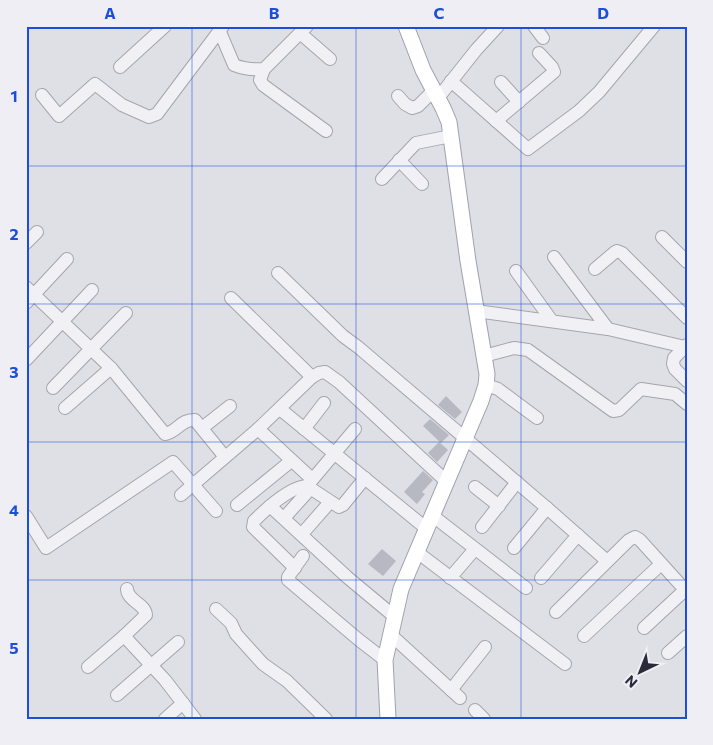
<svg xmlns="http://www.w3.org/2000/svg" width="713" height="745" font-family="Commissioner,sans-serif">
	<rect width="100%" height="100%" fill="#dfdfe6"/>
	<g fill="#b6b8c2">
		<path d="M446,396L462,412L455,419L438,405Z"/>
		<path d="M430,419L449,435L441,443L423,426Z"/>
		<path d="M439,442L448,450L437,462L428,453Z"/>
		<path d="M423,471L433,480L422,492L425,494L417,504L404,492Z"/>
		<path d="M382,549L396,561L383,576L368,564Z"/>
	</g>
	<g fill="none" stroke-linecap="round" stroke-linejoin="round">
		<g stroke="#a5a5af" stroke-width="14">
			<g id="minor">
				<path d="M534,26L543,38"/>
				<path d="M220,32L234,65C244,69 254,70 264,69L307,26"/>
				<path d="M300,33L330,59"/>
				<path d="M120,67L165,26"/>
				<path d="M264,69L260,80L263,85L326,131"/>
				<path d="M451,81L528,149L579,111L599,92L654,26"/>
				<path d="M501,82L519,102"/>
				<path d="M42,95L59,116L95,84L122,105L149,117L157,114L223,26"/>
				<path d="M398,96L405,104L412,108L418,106L434,90"/>
				<path d="M438,98L476,50L498,26"/>
				<path d="M496,121L554,72L552,67L539,53"/>
				<path d="M399,160L422,184"/>
				<path d="M382,179L416,143L451,136"/>
				<path d="M662,237L687,262"/>
				<path d="M26,243L37,232"/>
				<path d="M554,257L608,329"/>
				<path d="M595,269L615,252L617,251L622,253L687,318"/>
				<path d="M516,271L552,321"/>
				<path d="M278,273L343,336L358,347L547,508L607,561"/>
				<path d="M26,287L111,368L165,434C177,432 181,419 195,420L225,457"/>
				<path d="M231,298L312,377"/>
				<path d="M26,303L67,259"/>
				<path d="M476,311L608,329L685,347"/>
				<path d="M687,345L674,358L673,364L675,369L687,381"/>
				<path d="M484,356L514,348L528,350L613,411L619,410L641,389L675,394L687,404"/>
				<path d="M26,360L92,290"/>
				<path d="M486,385L498,389L537,418"/>
				<path d="M53,388L126,313"/>
				<path d="M65,408L111,368"/>
				<path d="M280,409L427,529"/>
				<path d="M202,428L230,406"/>
				<path d="M258,429L312,377L319,373L325,372L339,382L447,482"/>
				<path d="M304,429L324,403"/>
				<path d="M307,486L355,429"/>
				<path d="M475,487L499,506"/>
				<path d="M181,495L258,429L312,479"/>
				<path d="M237,505L291,461"/>
				<path d="M270,506L347,577L395,617"/>
				<path d="M26,516L46,548L173,462L216,511"/>
				<path d="M433,516L526,588"/>
				<path d="M284,518L311,488"/>
				<path d="M482,527L517,482"/>
				<path d="M302,534L330,502"/>
				<path d="M514,548L547,508"/>
				<path d="M417,552L565,664"/>
				<path d="M303,556L288,577V580L359,640L385,660"/>
				<path d="M295,568L253,527L254,521C266,509 289,487 307,486L339,507L343,505L365,478"/>
				<path d="M450,578L475,549"/>
				<path d="M541,578L578,535"/>
				<path d="M127,589C128,602 145,603 146,615L124,636L165,680L195,719"/>
				<path d="M216,609L231,623L236,634L263,664L287,681L326,719"/>
				<path d="M556,612L629,540L635,537L640,540L687,592"/>
				<path d="M644,628L685,590"/>
				<path d="M391,635L460,698"/>
				<path d="M584,636L661,564"/>
				<path d="M668,653L687,636"/>
				<path d="M88,667L124,636"/>
				<path d="M451,690L485,647"/>
				<path d="M117,695L178,642"/>
				<path d="M475,710L484,719"/>
				<path d="M165,719L183,703"/>
			</g>
		</g>
		<g stroke="#9fa1b0" stroke-width="17">
			<path id="major" d="M388,719L385,660L401,589L481,401L486,385L487,374L468,261L449,122L443,108L423,70L406,26"/>
		</g>
		<use href="#minor" stroke="#f1f1f5" stroke-width="12"/>
		<use href="#major" stroke="#fff" stroke-width="15"/>
	</g>
	<path fill="none" stroke="#1d4ed8" stroke-width="1" stroke-opacity="0.55" d="M192,26V719M356,26V719M521,26V719M26,166H687M26,304H687M26,442H687M26,580H687"/>
	<rect width="713" height="745" fill="none" stroke="#eeeef4" stroke-width="55"/>
	<g transform="translate(640 672) rotate(223)" stroke="#eeeef4" stroke-width="4" paint-order="stroke">
	<path d="M0-4L9 19L0 12L-9 19Z" fill="#292b3b"/>
	<text y="-8" font-size="14" font-weight="bold" text-anchor="middle" fill="#292b3b">N</text>
	</g>
	<rect x="28" y="28" width="658" height="690" fill="none" stroke="#1d4ed8" stroke-width="2"/>
	<g font-size="16" text-anchor="middle" font-weight="bold" fill="#1d4ed8">
		<text x="110" y="19">A</text>
		<text x="274" y="19">B</text>
		<text x="439" y="19">C</text>
		<text x="603" y="19">D</text>
		<text x="14" y="102">1</text>
		<text x="14" y="240">2</text>
		<text x="14" y="378">3</text>
		<text x="14" y="516">4</text>
		<text x="14" y="654">5</text>
	</g>
</svg>
